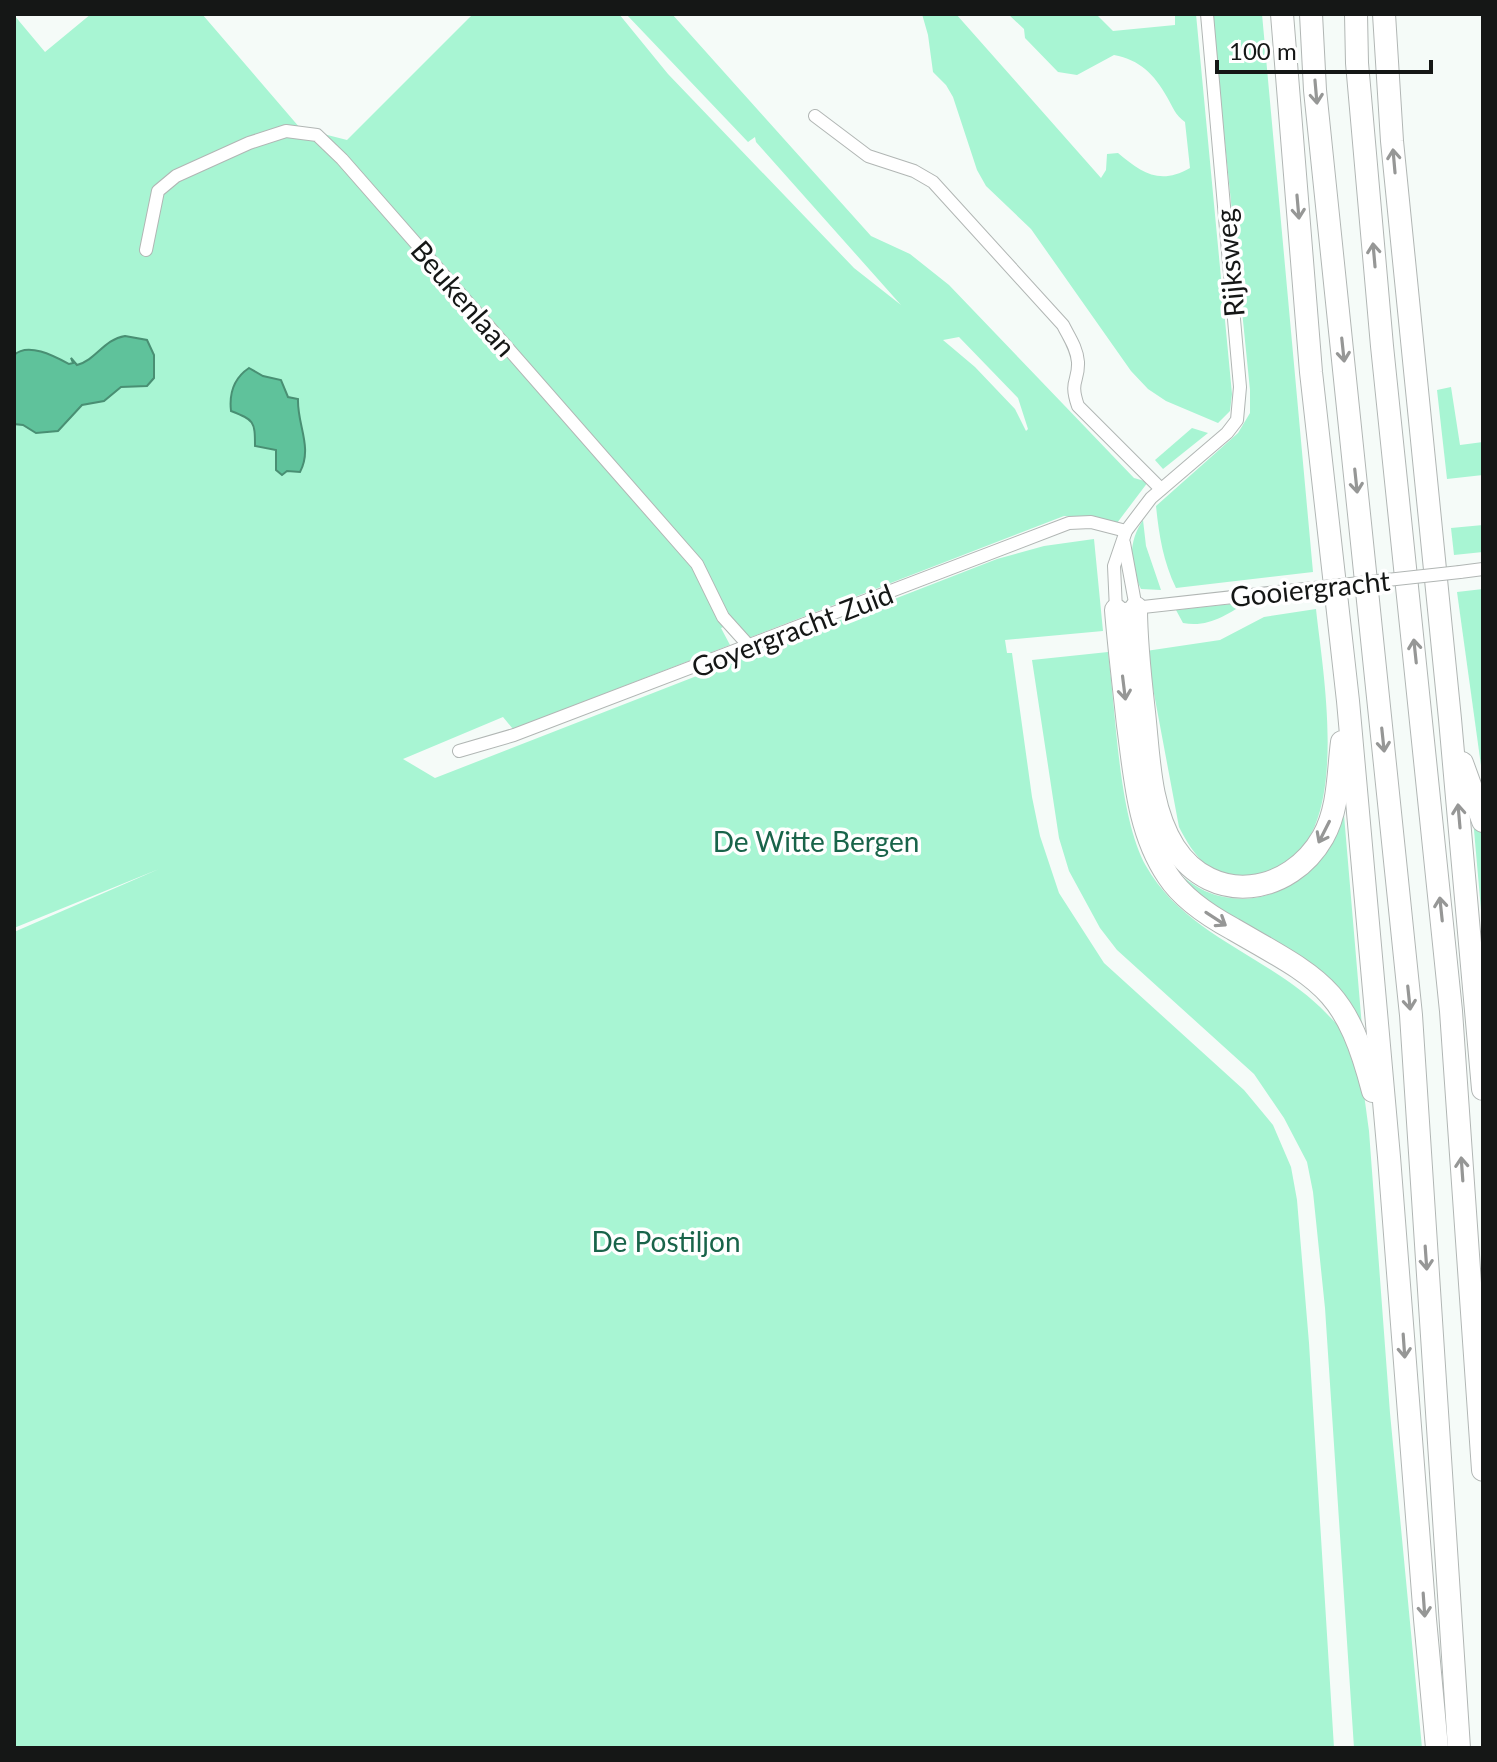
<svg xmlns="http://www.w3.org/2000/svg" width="1497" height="1762" font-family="Lato,sans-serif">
	<rect width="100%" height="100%" fill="#f5fbf8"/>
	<g fill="#a8f5d3" fill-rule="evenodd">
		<path d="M91,14H202L300,128L347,140L473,14H619L668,74L854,268L901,305L756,142L755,137L748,142L626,14H672L871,236L910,254L949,285L1134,478L1148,482L1117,523L1094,518L1064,516L746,639L735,622L721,628L730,645L513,729L503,717L403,759L435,778L997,559L1044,546L1094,539L1103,631L1005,640L1007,653H1012L1032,797L1040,836L1059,893L1104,963L1244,1090L1273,1125L1291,1167L1297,1200L1309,1343L1334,1748H14V932L159,869L14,928V15L45,52ZM959,337L1018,398L1028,429L1026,431L1015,409L975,367L943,340Z"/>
		<path d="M922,14H956L1101,178L1106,170L1107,154L1118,153C1141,172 1159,186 1190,168L1185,122C1175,115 1173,107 1167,97C1154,74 1140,60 1114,55L1077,75L1058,72L1025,38L1024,29L1008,14H1096L1113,31L1175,25V14H1196L1232,394L1230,411L1218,423L1166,401L1148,389L1131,371L1031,229L986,186L977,170L953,97L946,85L933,72L928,35Z"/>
		<path d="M1212,14H1262L1313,572L1176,588C1163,561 1159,535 1156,506L1238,433L1250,413V390Z"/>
		<path d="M1451,387L1460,445L1483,442V475L1447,479L1437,390Z"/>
		<path d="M1192,428L1208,433L1163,469L1155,460Z"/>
		<path d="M1143,520L1146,546L1161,590L1141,589C1129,565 1128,542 1143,520Z"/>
		<path d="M1483,525V552L1454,555L1451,528Z"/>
		<path d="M1483,589V780L1457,592Z"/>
		<path d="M1248,602C1227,614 1209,628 1183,623L1176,610Z"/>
		<path d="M1316,609C1323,675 1352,830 1280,867C1268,873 1260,878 1247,878C1210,877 1195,858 1179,827L1146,651L1220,640L1264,617Z"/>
		<path d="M1108,652C1116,711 1118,816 1146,866C1186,937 1273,957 1327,1014C1335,1022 1345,1032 1350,1042C1362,1069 1365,1102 1369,1131L1390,1413L1422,1748H1354L1325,1308L1313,1192L1307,1162L1284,1118L1254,1074L1117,950L1100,928L1069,871L1059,838L1032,660Z"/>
		<path d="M1472,807L1483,829V933Z"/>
		<path d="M1344,815L1362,1027L1201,900L1170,866C1181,875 1192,885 1205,891C1251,911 1302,890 1327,848C1334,838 1338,826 1344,815Z"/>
	</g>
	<g fill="#5fc29b" stroke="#498f73" stroke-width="2">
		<path d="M125,336L147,340L154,355V378L147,386L121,387L104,401L82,405L58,431L36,433L23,425L14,424V355C28,342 54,356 69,364L73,363L71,358L77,365C96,360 104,339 125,336Z"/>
		<path d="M249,368L263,376L281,380L288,397L298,399C297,425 313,447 300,472L287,471L282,475L276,470V450L255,446C255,421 254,420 231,411C229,393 234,378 249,368Z"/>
	</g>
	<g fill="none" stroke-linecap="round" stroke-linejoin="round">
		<g stroke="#b1b6b4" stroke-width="14">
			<g id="minor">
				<path d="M1207,14L1240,387L1237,420L1227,433L1151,498L1126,531L1114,566L1116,610L1305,589"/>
				<path d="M815,116L868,156L914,171L933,182L1063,325C1069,337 1077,348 1078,362C1079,382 1069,380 1078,406L1161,489"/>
				<path d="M146,250L158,191L176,176L249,143L286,131L317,135L342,159L697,564L723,617L750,647"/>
				<path d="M1124,543L1136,608"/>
				<path d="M1460,572L1483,569"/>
				<path d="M459,751L514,735L1069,523L1091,522L1126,531"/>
			</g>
		</g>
		<g stroke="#b1b6b4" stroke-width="24">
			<g id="motorway">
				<path d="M1282,14L1311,372L1348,701L1389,1157L1425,1619L1437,1748"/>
				<path d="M1311,14L1315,90L1411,1015L1459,1748"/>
				<path d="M1356,14L1357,63L1382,346L1451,1011L1483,1470"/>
				<path d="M1384,14L1392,141L1450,719L1483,1089"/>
				<path d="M1136,608C1136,643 1140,677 1144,712C1149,757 1149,807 1174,847C1213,907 1290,895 1323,837C1339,809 1338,773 1342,742"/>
				<path d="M1116,610C1119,648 1124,687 1128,725C1135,776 1138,832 1168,876C1183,899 1209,916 1233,929C1321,980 1346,987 1373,1091"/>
				<path d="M1462,763L1483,821"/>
			</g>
		</g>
		<use href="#minor" stroke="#fff" stroke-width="12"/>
		<use href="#motorway" stroke="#fff" stroke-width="22"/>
		<g stroke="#b1b6b4" stroke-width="14" stroke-linecap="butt">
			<path id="minor-bridge" d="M1305,589L1460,572"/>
		</g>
		<use href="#minor-bridge" stroke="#fff" stroke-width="12"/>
	</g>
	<defs><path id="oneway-shaft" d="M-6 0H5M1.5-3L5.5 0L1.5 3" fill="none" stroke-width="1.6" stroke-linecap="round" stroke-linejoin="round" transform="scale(2)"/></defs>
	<g stroke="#969796">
		<use href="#oneway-shaft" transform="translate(1316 92) rotate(85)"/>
		<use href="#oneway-shaft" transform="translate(1394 161) rotate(-95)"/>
		<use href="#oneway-shaft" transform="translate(1298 207) rotate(85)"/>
		<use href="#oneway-shaft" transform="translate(1374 255) rotate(-95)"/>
		<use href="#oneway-shaft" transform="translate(1343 350) rotate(84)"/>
		<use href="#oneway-shaft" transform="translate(1356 481) rotate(84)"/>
		<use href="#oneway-shaft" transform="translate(1415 651) rotate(-96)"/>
		<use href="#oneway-shaft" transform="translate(1124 688) rotate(83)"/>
		<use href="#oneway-shaft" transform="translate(1383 740) rotate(84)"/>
		<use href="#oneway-shaft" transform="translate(1459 816) rotate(-95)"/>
		<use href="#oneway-shaft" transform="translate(1324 832) rotate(117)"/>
		<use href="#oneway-shaft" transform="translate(1441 909) rotate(-96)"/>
		<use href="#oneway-shaft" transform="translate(1216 919) rotate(33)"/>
		<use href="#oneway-shaft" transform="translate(1409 998) rotate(84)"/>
		<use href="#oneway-shaft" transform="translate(1462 1169) rotate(-94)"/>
		<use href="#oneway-shaft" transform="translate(1426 1258) rotate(86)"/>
		<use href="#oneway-shaft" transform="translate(1404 1346) rotate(86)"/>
		<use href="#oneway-shaft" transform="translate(1424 1605) rotate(86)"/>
	</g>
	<g text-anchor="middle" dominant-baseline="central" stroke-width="7" stroke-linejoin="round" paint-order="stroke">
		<g font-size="28" fill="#151716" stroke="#fff">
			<text transform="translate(1229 263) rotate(-95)">Rijksweg</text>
			<text transform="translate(464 298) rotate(49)">Beukenlaan</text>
			<text transform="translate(1310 588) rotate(-6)">Gooiergracht</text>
			<text transform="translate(792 630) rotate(-21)">Goyergracht Zuid</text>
		</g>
		<g font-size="28" fill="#19644a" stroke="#fff">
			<text x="816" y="841">De Witte Bergen</text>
			<text x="666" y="1241">De Postiljon</text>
		</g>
	</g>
	<rect width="1497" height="1762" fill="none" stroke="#151716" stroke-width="32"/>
	<path d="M1217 60v12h214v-12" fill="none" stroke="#151716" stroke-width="4"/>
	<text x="1229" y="60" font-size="24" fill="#151716" stroke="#ffffff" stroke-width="6" paint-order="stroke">100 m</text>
</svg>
